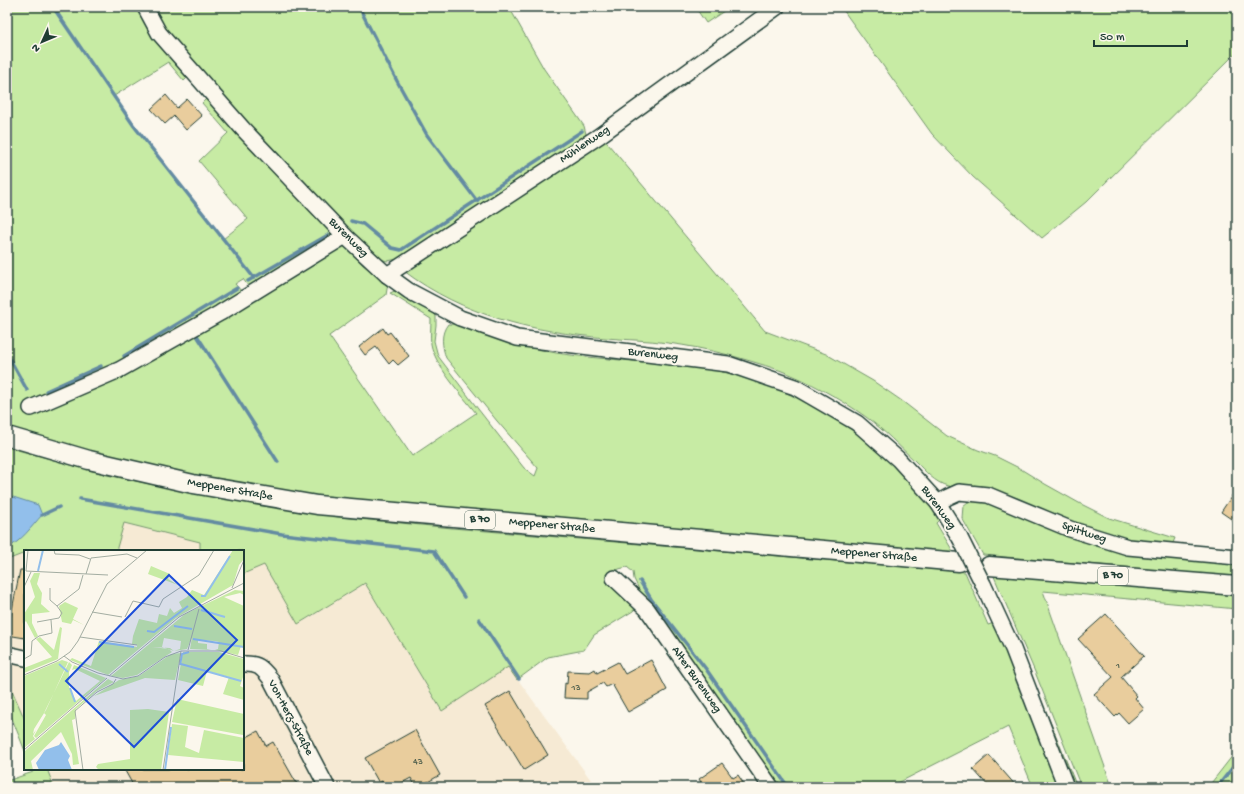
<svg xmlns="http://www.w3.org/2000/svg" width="1244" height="794" font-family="'Gochi Hand',sans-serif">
	<rect width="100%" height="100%" fill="#fbf7ec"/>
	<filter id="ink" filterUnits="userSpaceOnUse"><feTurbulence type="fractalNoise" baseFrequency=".025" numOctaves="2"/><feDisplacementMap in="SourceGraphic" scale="8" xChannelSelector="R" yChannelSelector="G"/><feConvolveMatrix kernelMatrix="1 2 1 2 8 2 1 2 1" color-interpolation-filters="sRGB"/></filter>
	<g filter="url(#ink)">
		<g fill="#f6ead4">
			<path d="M123,523L200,542V551H116Z"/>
			<path d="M25,553V720L7,679V560Z"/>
			<path d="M264,565L299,624L365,583L442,711L508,666L596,787H54L47,769H243V574Z"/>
		</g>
		<g fill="#c7eba4" stroke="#73946c">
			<path d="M7,7H137L154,35L188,77L184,81L168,62L114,96L134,126L223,239L248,219L199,161L228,133L202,103L207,98L330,231L332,237L254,287L248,286L243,279L235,284L243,293L211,313L28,411L339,245L346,247L363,265L388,283L386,295L329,336L412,456L476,413C462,395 435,366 431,344C430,336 431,327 431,319L390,293L397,290L431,311L436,316V325L434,341L438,356L478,409L524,468L535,476L538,468L497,421L446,358C442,346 440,334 448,324C463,324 478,331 492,336C513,343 534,349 556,353C608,361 661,361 713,370C779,382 845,418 893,464C911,481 926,500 940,519L936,523L954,553L308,496L195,477L81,450L7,427Z"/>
			<path d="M151,7H509L544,69L584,126L586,134L581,139L398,259L387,261L377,258L336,221L170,38Z"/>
			<path d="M695,7H730L706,23Z"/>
			<path d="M841,7H1237V52L1086,202L1042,238L973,177L932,134Z"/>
			<path d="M603,138L765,331L826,354L873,381L902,401L947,436L978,450L995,456L1019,468L1045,484L1079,503L1109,518L1175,538L1173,543L1165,544L1129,541L963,487C958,487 952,488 948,486C935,483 925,471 916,462C900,447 884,430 866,417C841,399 807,380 779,370C743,358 706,348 668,343C648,340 627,340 606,338C534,332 463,316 404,271Z"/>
			<path d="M7,447L107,475L218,498L338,517L452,528L965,572L988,625L994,623L1060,787H1033L1008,727L890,787H780L689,655L656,616L645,602L634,579L633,572L627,567L619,569L606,577L605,582L637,606L633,611L594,635L584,650L548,657L517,680L508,667L442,711L365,583L298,624L264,565L243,574V551H200V542L124,523L116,551H25V553L7,560Z"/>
			<path d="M980,501L999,506L1041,523L1237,562V577L983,555L962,518L963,506L968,502Z"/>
			<path d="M993,574L1237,596V609L1043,591L1112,787H1081L1035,672Z"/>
			<path d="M1013,631L1077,787H1073L1011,632Z"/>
			<path d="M7,679L25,720V751L7,706Z"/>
			<path d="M1237,750V787H1208Z"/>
			<path d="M32,769H47L54,787H7V781L33,772Z"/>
		</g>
		<path fill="#92bfeb" stroke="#648ba2" d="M7,495L38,505L42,515C32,526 21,542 7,548Z"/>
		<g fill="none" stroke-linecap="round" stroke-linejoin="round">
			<g stroke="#648ba2" stroke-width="3.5">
				<path d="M53,7L134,126L254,278"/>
				<path d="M359,7L397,81L427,135L477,201"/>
				<path d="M351,221L363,224L392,248L401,250L582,131"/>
				<path d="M248,281L328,235"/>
				<path d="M196,334L278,462"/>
				<path d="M7,354L27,390"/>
				<path d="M124,356L237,288"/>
				<path d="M46,391L101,366"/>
				<path d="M80,499L282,534L434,551L464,597"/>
				<path d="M42,515L59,507"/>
				<path d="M640,581L651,599L706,669L788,787"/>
				<path d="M479,619L519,679"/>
				<path d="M1217,787L1237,762"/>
			</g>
		</g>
		<g fill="#e9cd9d" stroke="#1f3d34">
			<path d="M166,95L177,108L187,99L202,116L186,130L174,116L165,124L151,109Z"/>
			<path d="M383,328L387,334L390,332L409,356L398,365L393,360L389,364L376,347L365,355L359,347Z"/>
			<path d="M1237,488V523L1221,512Z"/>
			<path d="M20,570H25V638L7,635Z"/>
			<path d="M1106,614L1144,656L1121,677L1137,696L1135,698L1144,709L1128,723L1119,713L1115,717L1094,694L1113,677L1078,639Z"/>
			<path d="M651,660L667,690L628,712L612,684L606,687L603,683L587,692V699L564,698L565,683L567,684L568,671L590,672L595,669L597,673L618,662L625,674Z"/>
			<path d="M510,691L548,755L524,770L485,706Z"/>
			<path d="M415,730L440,775L419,787H416L411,778L394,787H385L382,781L379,783L365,758Z"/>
			<path d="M258,731L266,746L273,742L297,784L291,787H134L124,769H243V739Z"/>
			<path d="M989,755L1017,787H989L973,769Z"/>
			<path d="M722,763L733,778L738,775L746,787H704L699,779Z"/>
		</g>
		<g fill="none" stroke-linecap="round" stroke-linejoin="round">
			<g stroke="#1f3d34" stroke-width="18">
				<g id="minor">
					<path d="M145,7L159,33L243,129L345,236L387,275L409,291L460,318L517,338L728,364L795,387L857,423L898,459L938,503L960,538"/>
					<path d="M387,275L599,136L777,7"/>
					<path d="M31,408L119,370L220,313L345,236"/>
					<path d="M938,503L948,497L959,492L988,495L1070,529L1128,547L1237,557"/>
					<path d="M614,578L647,609L771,787"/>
					<path d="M983,584L1013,649L1066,787"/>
					<path d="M7,654L25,658"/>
					<path d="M243,664C258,663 262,668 270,678L327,787"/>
				</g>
			</g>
			<g stroke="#1f3d34" stroke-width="21">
				<g id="major">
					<path d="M7,436L89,460L193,484L317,505L959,562"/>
					<path d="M989,566L1237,586"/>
				</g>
			</g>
			<use href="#minor" stroke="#fbf7ec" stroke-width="15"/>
			<use href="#major" stroke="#fbf7ec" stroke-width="18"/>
			<g stroke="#1f3d34" stroke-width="18" stroke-linecap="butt">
				<path id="minor-bridge" d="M960,538L983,584"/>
			</g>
			<use href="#minor-bridge" stroke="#fbf7ec" stroke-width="15"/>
		</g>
	</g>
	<g text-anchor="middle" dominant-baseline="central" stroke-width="4" stroke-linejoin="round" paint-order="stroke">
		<g font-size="10" fill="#52614e">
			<text x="1118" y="666">1</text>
			<text x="576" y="688">13</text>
			<text x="418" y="762">43</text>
		</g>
		<g fill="#fbf7ec" stroke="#61756b" stroke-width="1">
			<rect x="465" y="511" width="30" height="18" rx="3"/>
			<rect x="1098" y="567" width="30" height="18" rx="3"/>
		</g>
		<g font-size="11" font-weight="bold" fill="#1f3d34">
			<text x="480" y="520">B 70</text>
			<text x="1113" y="576">B 70</text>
		</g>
		<g font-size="12" fill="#1f3d34" stroke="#fbf7ec">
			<text transform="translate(585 145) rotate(-34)">Mühlenweg</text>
			<text transform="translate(348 238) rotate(45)">Burenweg</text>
			<text transform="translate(653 355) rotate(7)">Burenweg</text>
			<text transform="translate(230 490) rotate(10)">Meppener Straße</text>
			<text transform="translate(938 508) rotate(54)">Burenweg</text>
			<text transform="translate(552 526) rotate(5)">Meppener Straße</text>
			<text transform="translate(1084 533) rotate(18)">Spittweg</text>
			<text transform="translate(874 555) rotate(5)">Meppener Straße</text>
			<text transform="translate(696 680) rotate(55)">Alter Burenweg</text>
			<text transform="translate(290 718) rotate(62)">Von-Herz-Straße</text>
		</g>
	</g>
	<g transform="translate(24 550)">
		<rect width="220" height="220" fill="#fbf7ec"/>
		<path d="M209,0H220V9L215,15L209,35L152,68L84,125L46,110L48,108L67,116L75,91L113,97V95L108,94L109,86L115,69L133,73L135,64L143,66L146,58L150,63L158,58L155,52L163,47L168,40L180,45ZM127,16L146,24L144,29L154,35L124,24ZM10,23H16L13,34L18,43L17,54L26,62L8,64V73L14,86L11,88L2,71L0,73V64L11,47L6,31ZM211,40L220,41V45L216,43L200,47L220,56V97L217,96L214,105L191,100L194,99L195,92L191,91L174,90V93L183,94V99L187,100L166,99L168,87L163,99L150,101L146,98L128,97L145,99L148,102L113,125L99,128L87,126L161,64ZM140,88L157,91L156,99L150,101L138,97ZM41,52L54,58L49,69L60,75L49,70L47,74L38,72L35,56ZM36,77L38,78L34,109L0,123V118L28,107L12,89L16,87L30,100ZM159,102H195L220,109V124L216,136L220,138V150L199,144L205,127L183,121L179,136L154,130ZM157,103L151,130L121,128L70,146L95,130L115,126L147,104ZM38,110L44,112L22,160L10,179L9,184L12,180L9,186L11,189L0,198V126ZM45,112L48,115L45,122V137L52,151L76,131L51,119L48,120L50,115L82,128L12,188L10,186L22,165L20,163ZM84,129L90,132L73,141L52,159L51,169L48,170L55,214L49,215L48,204L37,182L7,211L9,220H0V202L3,199ZM153,149L220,164L219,185L148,172ZM124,159L145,162L137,220H75L72,217L74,214L106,209V160ZM148,174L164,176L161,197L175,203L180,180L220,188V212L144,205Z" fill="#c7eba4" fill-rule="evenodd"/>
		<path d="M37,192L46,206L44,210L48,220H15L12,213L21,200L35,195Z" fill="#92bfeb"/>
		<path fill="none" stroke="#92bfeb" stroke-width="2" d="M14,21L19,0M177,46H181L206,6M177,60L201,67M150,76L168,79M123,81L130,82L164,56M169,89L220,97M75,92L110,97M35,114L44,122M157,114L217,131M156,115L158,104L165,102M46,138L51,152M141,220L147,177"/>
		<path fill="none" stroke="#a3ada2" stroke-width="1" d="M4,0L2,21L84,25M30,0L31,4L55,5L66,9M62,24L67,8L103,4L113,8M26,38V50L33,56L55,39L59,25M208,38L220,10M0,52V37L7,22M68,62L98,67M101,67L109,51L135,57L139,49L175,25L190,0M13,72L35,68L38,63L33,56M56,87L113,95M164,100L175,59M40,106L48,112L74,123L99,129L114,126L141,107L157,101H197L220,108M0,109L7,105L8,91L15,86L28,83L27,70M0,125L33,111L46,102L54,91L83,34L123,0M85,126L155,67L220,33M0,200L83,128M59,220L51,161L73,142L89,134L92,129M139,220L157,101"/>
		<path fill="#1d4ed8" fill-opacity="0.15" stroke="#1d4ed8" stroke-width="2" d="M145,25L213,90L110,197L42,131Z"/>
		<rect width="220" height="220" fill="none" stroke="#1f3d34" stroke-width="2"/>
	</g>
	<rect width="1244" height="794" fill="none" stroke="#fbf7ec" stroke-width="24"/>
	<rect x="12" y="12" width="1220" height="770" fill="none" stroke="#1f3d34" stroke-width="1.5" filter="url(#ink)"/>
	<g transform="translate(42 42) rotate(226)" stroke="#fbf7ec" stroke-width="3" paint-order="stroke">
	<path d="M0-3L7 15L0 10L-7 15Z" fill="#1f3d34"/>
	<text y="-6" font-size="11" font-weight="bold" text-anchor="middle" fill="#1f3d34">N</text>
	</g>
	<path d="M1094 40v6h93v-6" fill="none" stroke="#1f3d34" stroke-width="2"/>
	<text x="1100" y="40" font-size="12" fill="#1f3d34" stroke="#fbf7ec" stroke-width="3" paint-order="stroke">50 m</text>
</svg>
